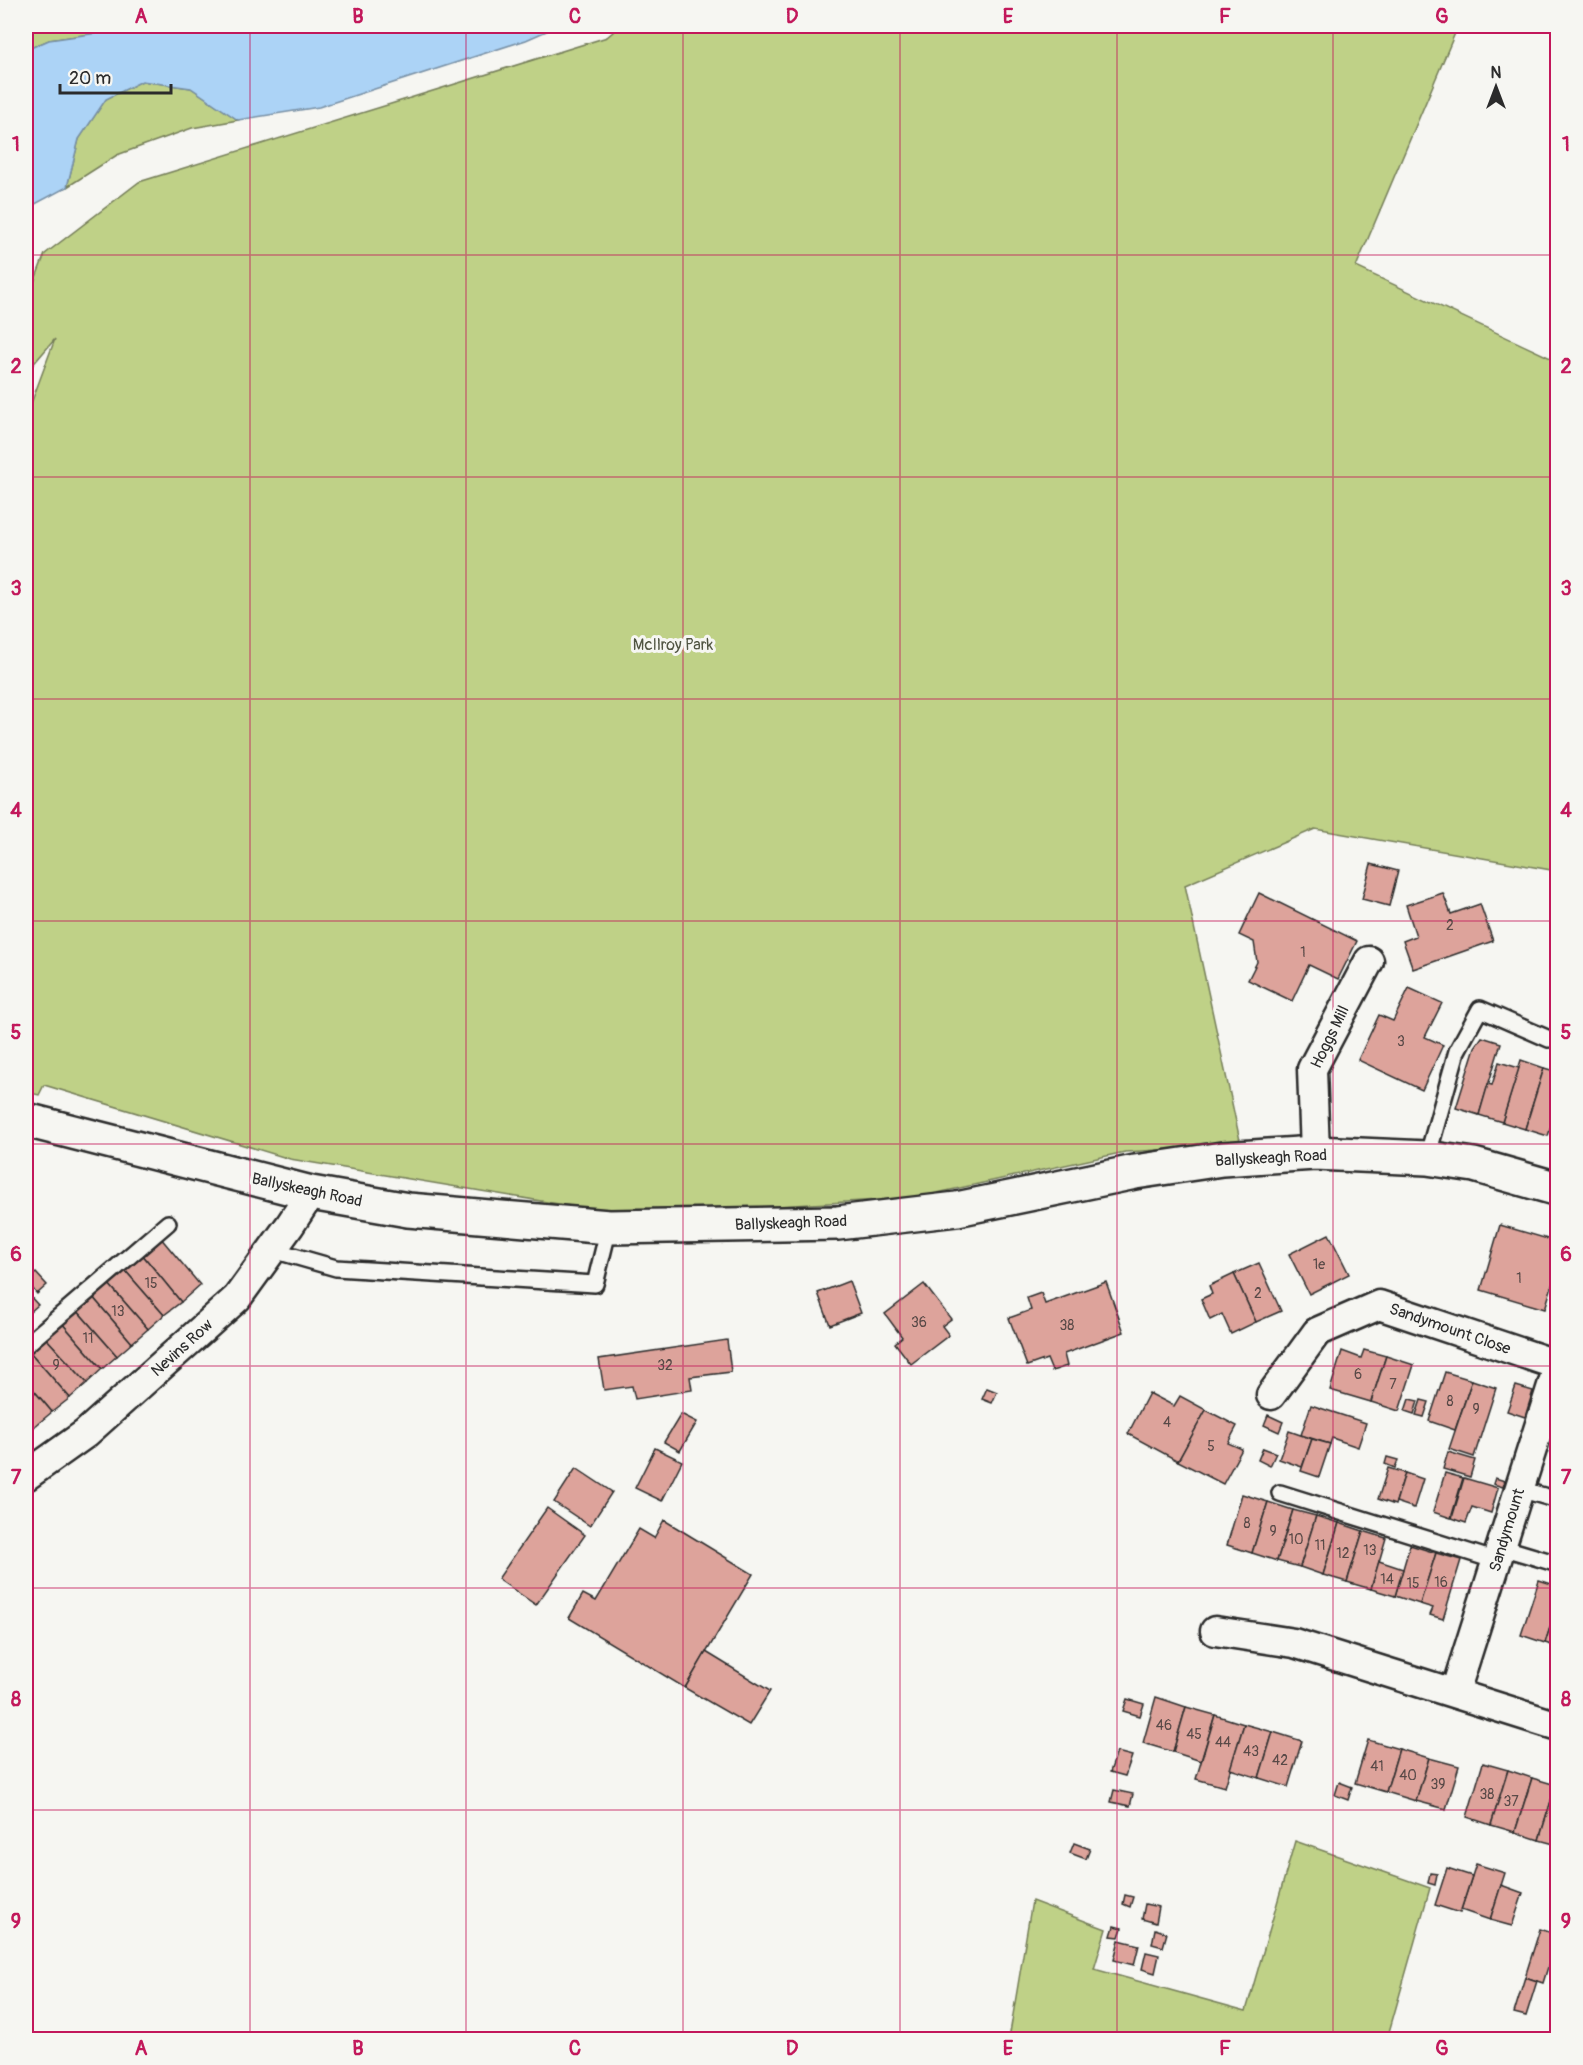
<svg xmlns="http://www.w3.org/2000/svg" width="1583" height="2065" font-family="Pangolin,sans-serif">
	<rect width="100%" height="100%" fill="#f6f6f2"/>
	<filter id="ink" filterUnits="userSpaceOnUse"><feTurbulence type="fractalNoise" baseFrequency=".0167" numOctaves="2"/><feDisplacementMap in="SourceGraphic" scale="12" xChannelSelector="R" yChannelSelector="G"/><feConvolveMatrix kernelMatrix="1 2 1 2 8 2 1 2 1" color-interpolation-filters="sRGB"/></filter>
	<g filter="url(#ink)">
		<g fill="#bfd187" stroke="#757e59" stroke-width="1.5">
			<path d="M26,26H147L49,40L26,50Z"/>
			<path d="M620,26H1458L1356,267L1557,361V871L1315,829L1185,885L1241,1145L1125,1152L914,1198L624,1215L290,1159L44,1085L39,1095L26,1092V410L29,409L55,339L30,368L26,369V303L45,254L139,182L607,37Z"/>
			<path d="M142,81L191,88L238,120L192,128L117,155L67,187L79,139L106,99Z"/>
			<path d="M1295,1841L1430,1888L1387,2039H1009L1032,1901L1106,1929L1094,1969L1246,2011Z"/>
		</g>
		<path fill="#acd3f6" stroke="#7890a5" stroke-width="1.5" d="M147,26H558L526,40L319,107L238,120L191,88L142,81L106,99L79,139L67,187L26,209V50L49,40Z"/>
		<g fill="#dda39b" stroke="#2b2b2b" stroke-width="1.5">
			<path d="M1371,864L1398,871L1389,906L1362,899Z"/>
			<path d="M1259,893L1357,941L1338,979L1309,965L1292,1001L1248,980L1257,962L1254,942L1239,935Z"/>
			<path d="M1443,893L1451,914L1480,904L1493,941L1413,969L1403,941L1416,936L1406,905Z"/>
			<path d="M1409,988L1442,1003L1425,1037L1443,1045L1422,1090L1358,1060L1379,1015L1393,1021Z"/>
			<path d="M1482,1037L1501,1043L1479,1115L1456,1108L1475,1047Z"/>
			<path d="M1521,1060L1544,1068L1525,1129L1502,1122Z"/>
			<path d="M1499,1062L1519,1068L1502,1122L1479,1115L1488,1084L1492,1085Z"/>
			<path d="M1544,1068L1558,1072V1104L1548,1136L1525,1129Z"/>
			<path d="M1500,1225L1558,1242V1266L1545,1309L1481,1290Z"/>
			<path d="M1329,1234L1349,1274L1309,1294L1289,1254Z"/>
			<path d="M160,1237L200,1285L181,1302L141,1253Z"/>
			<path d="M141,1253L181,1302L164,1315L123,1268Z"/>
			<path d="M1259,1263L1281,1311L1256,1322L1234,1274Z"/>
			<path d="M123,1268L164,1315L148,1329L107,1282Z"/>
			<path d="M36,1273L47,1285L37,1294L26,1281Z"/>
			<path d="M1234,1274L1256,1322L1231,1334L1222,1314L1210,1320L1201,1299L1212,1294L1209,1286Z"/>
			<path d="M849,1281L861,1313L830,1325L818,1293Z"/>
			<path d="M107,1282L148,1329L132,1343L91,1295Z"/>
			<path d="M1106,1282L1124,1332L1064,1354L1067,1366L1052,1371L1047,1359L1027,1366L1009,1318L1031,1310L1027,1298L1041,1293L1045,1304Z"/>
			<path d="M924,1284L951,1319L942,1326L949,1335L911,1364L895,1343L902,1337L885,1314Z"/>
			<path d="M26,1292L38,1305L29,1313L26,1309Z"/>
			<path d="M91,1295L132,1343L117,1356L75,1308Z"/>
			<path d="M75,1308L117,1356L102,1369L60,1321Z"/>
			<path d="M60,1321L102,1369L87,1383L44,1336Z"/>
			<path d="M44,1336L87,1383L70,1398L28,1350Z"/>
			<path d="M727,1340L731,1372L690,1377L692,1390L635,1399L632,1386L604,1390L599,1359Z"/>
			<path d="M28,1350L70,1398L52,1412L26,1381V1352Z"/>
			<path d="M1364,1350L1386,1356L1371,1402L1330,1390L1342,1351L1361,1358Z"/>
			<path d="M1386,1356L1414,1365L1399,1411L1371,1402Z"/>
			<path d="M1445,1372L1472,1380L1455,1430L1429,1421Z"/>
			<path d="M1472,1380L1496,1388L1474,1457L1449,1449Z"/>
			<path d="M26,1381L52,1412L34,1427L26,1416Z"/>
			<path d="M1516,1386L1533,1391L1525,1417L1507,1411Z"/>
			<path d="M987,1388L997,1392L992,1403L982,1399Z"/>
			<path d="M1149,1393L1174,1406L1180,1396L1206,1410L1178,1461L1128,1434Z"/>
			<path d="M1409,1399L1418,1401L1414,1414L1405,1411Z"/>
			<path d="M1421,1400L1429,1402L1424,1417L1416,1415Z"/>
			<path d="M1311,1405L1366,1423L1358,1447L1332,1438L1330,1444L1301,1435Z"/>
			<path d="M1206,1410L1237,1426L1228,1443L1242,1449L1223,1484L1178,1461Z"/>
			<path d="M681,1414L697,1422L680,1451L664,1442Z"/>
			<path d="M1268,1415L1283,1422L1279,1432L1264,1425Z"/>
			<path d="M26,1416L34,1427L26,1433Z"/>
			<path d="M1289,1431L1312,1439L1302,1467L1279,1459Z"/>
			<path d="M1312,1439L1330,1444L1319,1477L1301,1471Z"/>
			<path d="M655,1448L682,1461L662,1501L635,1488Z"/>
			<path d="M1263,1448L1276,1453L1270,1466L1258,1460Z"/>
			<path d="M1448,1452L1475,1460L1470,1477L1443,1469Z"/>
			<path d="M1387,1457L1398,1460L1395,1468L1385,1464Z"/>
			<path d="M576,1468L612,1492L590,1526L554,1502Z"/>
			<path d="M1388,1468L1405,1473L1395,1505L1378,1499Z"/>
			<path d="M1405,1473L1423,1479L1414,1508L1396,1502Z"/>
			<path d="M1445,1473L1463,1478L1451,1518L1433,1512Z"/>
			<path d="M1464,1478L1498,1488L1491,1513L1472,1507L1466,1523L1452,1518Z"/>
			<path d="M1495,1478L1505,1481L1503,1487L1493,1484Z"/>
			<path d="M1242,1494L1268,1502L1252,1553L1227,1545Z"/>
			<path d="M1268,1502L1293,1510L1277,1561L1252,1553Z"/>
			<path d="M547,1508L585,1535L536,1605L498,1579Z"/>
			<path d="M1293,1510L1316,1516L1300,1567L1277,1561Z"/>
			<path d="M1316,1516L1339,1523L1323,1575L1300,1567Z"/>
			<path d="M664,1520L753,1574L685,1688L569,1618L583,1594L596,1601L639,1529L654,1538Z"/>
			<path d="M1339,1523L1363,1531L1347,1582L1323,1575Z"/>
			<path d="M1363,1531L1386,1538L1371,1589L1347,1582Z"/>
			<path d="M1410,1545L1436,1553L1420,1604L1395,1596Z"/>
			<path d="M1436,1553L1461,1560L1443,1619L1430,1615L1433,1608L1420,1604Z"/>
			<path d="M1379,1561L1403,1569L1395,1596L1371,1589Z"/>
			<path d="M1539,1580L1558,1586V1603L1545,1643L1521,1635Z"/>
			<path d="M1558,1603V1647L1545,1643Z"/>
			<path d="M706,1652L770,1691L749,1725L685,1688Z"/>
			<path d="M1156,1697L1186,1707L1173,1752L1143,1743Z"/>
			<path d="M1127,1699L1144,1704L1140,1716L1123,1711Z"/>
			<path d="M1186,1707L1215,1715L1201,1761L1173,1752Z"/>
			<path d="M1215,1715L1244,1724L1225,1787L1196,1779Z"/>
			<path d="M1244,1724L1273,1732L1259,1778L1230,1769Z"/>
			<path d="M1273,1732L1302,1741L1288,1787L1259,1778Z"/>
			<path d="M1368,1740L1399,1749L1386,1792L1355,1783Z"/>
			<path d="M1399,1749L1429,1758L1416,1801L1386,1792Z"/>
			<path d="M1117,1752L1132,1756L1125,1776L1110,1772Z"/>
			<path d="M1429,1758L1459,1766L1446,1809L1416,1801Z"/>
			<path d="M1483,1763L1508,1770L1491,1825L1467,1817Z"/>
			<path d="M1508,1770L1532,1778L1515,1832L1491,1825Z"/>
			<path d="M1532,1778L1556,1785L1539,1840L1515,1832Z"/>
			<path d="M1339,1782L1352,1787L1348,1800L1335,1795Z"/>
			<path d="M1556,1785L1558,1786V1845L1539,1840Z"/>
			<path d="M1114,1790L1133,1794L1130,1806L1111,1802Z"/>
			<path d="M1074,1843L1090,1849L1086,1859L1070,1853Z"/>
			<path d="M1476,1864L1505,1873L1490,1920L1461,1910Z"/>
			<path d="M1447,1868L1472,1876L1460,1913L1435,1905Z"/>
			<path d="M1430,1873L1437,1874L1435,1885L1428,1883Z"/>
			<path d="M1501,1885L1523,1893L1512,1926L1490,1920Z"/>
			<path d="M1125,1895L1133,1897L1130,1907L1123,1904Z"/>
			<path d="M1145,1904L1159,1907L1156,1923L1142,1919Z"/>
			<path d="M1114,1926L1122,1928L1119,1937L1111,1936Z"/>
			<path d="M1155,1929L1167,1933L1163,1947L1152,1944Z"/>
			<path d="M1540,1929L1558,1935L1543,1983L1525,1977Z"/>
			<path d="M1119,1940L1139,1945L1134,1965L1114,1960Z"/>
			<path d="M1146,1952L1159,1955L1155,1973L1142,1969Z"/>
			<path d="M1525,1977L1537,1981L1526,2016L1514,2013Z"/>
		</g>
		<g fill="none" stroke-linecap="round" stroke-linejoin="round">
			<g stroke="#2b2b2b" stroke-width="20">
				<g id="lane">
					<path d="M1427,1158L1457,1051L1480,1009L1549,1039"/>
					<path d="M273,1250L336,1268L595,1284L609,1227"/>
					<path d="M26,1345L168,1223"/>
					<path d="M1519,1489L1558,1500"/>
					<path d="M1280,1493L1497,1561"/>
					<path d="M1501,1547L1558,1564"/>
				</g>
			</g>
			<g stroke="#2b2b2b" stroke-width="33">
				<g id="street">
					<path d="M1315,1153L1312,1069L1369,961"/>
					<path d="M1271,1395L1317,1332L1379,1305L1558,1365"/>
					<path d="M26,1476L85,1434L237,1298L290,1225L311,1193"/>
					<path d="M1215,1631L1294,1643L1558,1726"/>
					<path d="M1455,1692L1558,1367"/>
				</g>
			</g>
			<g stroke="#2b2b2b" stroke-width="38">
				<path id="secondary" d="M26,1120L311,1193L408,1210L609,1227L838,1223L957,1209L1135,1172L1222,1159L1315,1153L1427,1158L1474,1165L1558,1189"/>
			</g>
			<use href="#lane" stroke="#f6f6f2" stroke-width="15"/>
			<use href="#street" stroke="#f6f6f2" stroke-width="28"/>
			<use href="#secondary" stroke="#f6f6f2" stroke-width="33"/>
		</g>
	</g>
	<path fill="none" stroke="#c2185b" stroke-width="1.5" stroke-opacity="0.55" d="M250,26V2040M466,26V2040M683,26V2040M900,26V2040M1117,26V2040M1333,26V2040M26,255H1558M26,477H1558M26,699H1558M26,921H1558M26,1144H1558M26,1366H1558M26,1588H1558M26,1810H1558"/>
	<g text-anchor="middle" dominant-baseline="central" stroke-width="6" stroke-linejoin="round" paint-order="stroke">
		<g font-size="14" fill="#584947">
			<text x="1450" y="925">2</text>
			<text x="1303" y="952">1</text>
			<text x="1401" y="1041">3</text>
			<text x="1319" y="1264">1e</text>
			<text x="1519" y="1278">1</text>
			<text x="151" y="1283">15</text>
			<text x="1258" y="1293">2</text>
			<text x="118" y="1311">13</text>
			<text x="919" y="1322">36</text>
			<text x="1067" y="1325">38</text>
			<text x="88" y="1338">11</text>
			<text x="56" y="1365">9</text>
			<text x="665" y="1365">32</text>
			<text x="1358" y="1374">6</text>
			<text x="1393" y="1384">7</text>
			<text x="1450" y="1401">8</text>
			<text x="1476" y="1409">9</text>
			<text x="1167" y="1422">4</text>
			<text x="1211" y="1446">5</text>
			<text x="1247" y="1523">8</text>
			<text x="1273" y="1531">9</text>
			<text x="1296" y="1539">10</text>
			<text x="1320" y="1545">11</text>
			<text x="1370" y="1550">13</text>
			<text x="1343" y="1553">12</text>
			<text x="1387" y="1579">14</text>
			<text x="1441" y="1582">16</text>
			<text x="1413" y="1583">15</text>
			<text x="1164" y="1725">46</text>
			<text x="1194" y="1734">45</text>
			<text x="1223" y="1742">44</text>
			<text x="1251" y="1751">43</text>
			<text x="1280" y="1760">42</text>
			<text x="1377" y="1766">41</text>
			<text x="1408" y="1775">40</text>
			<text x="1438" y="1784">39</text>
			<text x="1487" y="1794">38</text>
			<text x="1511" y="1801">37</text>
		</g>
		<g font-size="16" fill="#505442" stroke="#f6f6f2">
			<text x="673" y="645">McIlroy Park</text>
		</g>
		<g font-size="16" fill="#2b2b2b" stroke="#f6f6f2">
			<text transform="translate(1330 1037) rotate(-64)">Hoggs Mill</text>
			<text transform="translate(1271 1158) rotate(-3)">Ballyskeagh Road</text>
			<text transform="translate(307 1190) rotate(12)">Ballyskeagh Road</text>
			<text transform="translate(791 1223) rotate(-2)">Ballyskeagh Road</text>
			<text transform="translate(1450 1329) rotate(19)">Sandymount Close</text>
			<text transform="translate(182 1348) rotate(-42)">Nevins Row</text>
			<text transform="translate(1507 1530) rotate(-73)">Sandymount</text>
		</g>
	</g>
	<rect width="1583" height="2065" fill="none" stroke="#f6f6f2" stroke-width="66"/>
	<g transform="translate(1496 87)" stroke="#f6f6f2" stroke-width="4.5" paint-order="stroke">
	<path d="M0-4.5L10 22L0 15L-10 22Z" fill="#2b2b2b"/>
	<text y="-9" font-size="16" font-weight="bold" text-anchor="middle" fill="#2b2b2b">N</text>
	</g>
	<path d="M60 84v9h111v-9" fill="none" stroke="#2b2b2b" stroke-width="3"/>
	<text x="69" y="84" font-size="18" fill="#2b2b2b" stroke="#f6f6f2" stroke-width="4.5" paint-order="stroke">20 m</text>
	<rect x="33" y="33" width="1517" height="1999" fill="none" stroke="#c2185b" stroke-width="2"/>
	<g font-size="20" text-anchor="middle" font-weight="bold" fill="#c2185b">
		<text x="141" y="23">A</text>
		<text x="358" y="23">B</text>
		<text x="575" y="23">C</text>
		<text x="792" y="23">D</text>
		<text x="1008" y="23">E</text>
		<text x="1225" y="23">F</text>
		<text x="1442" y="23">G</text>
		<text x="16" y="151">1</text>
		<text x="1566" y="151">1</text>
		<text x="16" y="373">2</text>
		<text x="1566" y="373">2</text>
		<text x="16" y="595">3</text>
		<text x="1566" y="595">3</text>
		<text x="16" y="817">4</text>
		<text x="1566" y="817">4</text>
		<text x="16" y="1039">5</text>
		<text x="1566" y="1039">5</text>
		<text x="16" y="1261">6</text>
		<text x="1566" y="1261">6</text>
		<text x="16" y="1484">7</text>
		<text x="1566" y="1484">7</text>
		<text x="16" y="1706">8</text>
		<text x="1566" y="1706">8</text>
		<text x="16" y="1928">9</text>
		<text x="1566" y="1928">9</text>
		<text x="141" y="2055">A</text>
		<text x="358" y="2055">B</text>
		<text x="575" y="2055">C</text>
		<text x="792" y="2055">D</text>
		<text x="1008" y="2055">E</text>
		<text x="1225" y="2055">F</text>
		<text x="1442" y="2055">G</text>
	</g>
</svg>
